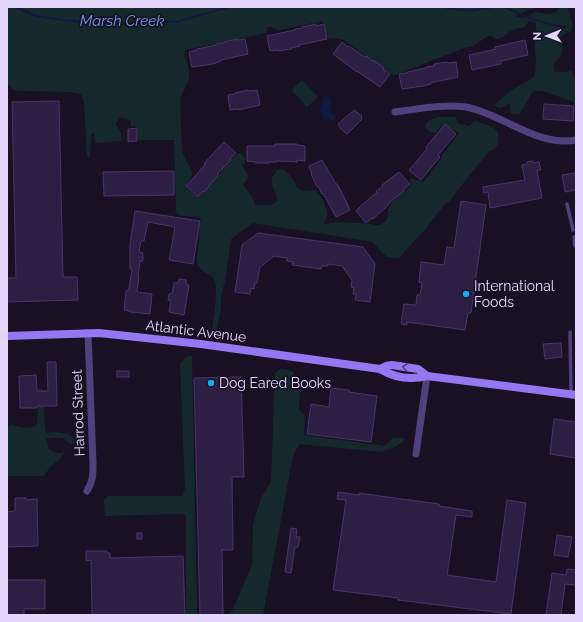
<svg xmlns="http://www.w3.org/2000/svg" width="583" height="622" font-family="Raleway,sans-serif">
	<rect width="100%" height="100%" fill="#181124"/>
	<g fill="#15292d">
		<path d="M7,7H544L540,8H535L516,15L517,17L524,18L536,12L548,14L556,12L561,7H568L572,25L571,32L564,34L559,39L560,44L563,46C562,54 560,58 554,63V70L556,72H566L572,71C578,86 576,104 576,121H574L575,110L574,102L543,91H533L520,114H513L510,112V104L509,103C503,107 499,111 495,104L510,91L528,81L535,75L536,63L535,46L536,28V23L529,21L525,27L515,29L509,32L503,37L496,39L491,36H488L473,46L467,47L398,74L393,75L342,39L328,38L323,21L278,30L271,27H268L266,33L185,50L184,55L189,70V80L180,99L182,152L192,172V176L185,187L198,198L236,155L241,153L245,158V163L241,165C247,172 252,177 243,184C245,189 249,191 251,195C253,198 254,202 256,205C264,205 281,208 276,194C274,188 271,185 272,178C273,176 276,173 277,170H284L292,178L297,188L304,191L315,190C322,197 332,213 324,222L325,224C340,221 356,223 371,224C376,227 384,225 387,219C389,214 386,209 391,204C397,197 405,191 411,185L410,180L411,178L423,182L442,158V155L459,133L443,124L435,133C429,133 428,130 425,126C431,115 445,117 456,117L457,123L469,126L475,121L493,127L498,133V144L495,149L489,151L457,191L451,200L445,204L423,232L416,239L400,257L396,258L387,257L373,243L368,241L253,223L231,239L225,281L221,296V308L216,333H214L212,331C213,321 220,285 213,277C212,276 209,275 208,274C201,271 198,267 197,260L201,218L179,215L176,212L174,140H138L137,126H131V121C124,117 118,116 116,124L121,133V141L95,143L94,132L91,135L90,158L87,156L84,102L81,94L68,92L26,91L14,90L7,84Z"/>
		<path d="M302,80L318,97L307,107L292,90Z"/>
		<path d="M187,356H192L197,615H186V515L178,514L105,516L104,500L108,496H182L185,489L180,363Z"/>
		<path d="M280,369L293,371L300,390L299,410L305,415L304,435L384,446L393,438H404L403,442L393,448L381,452L299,444L293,456L263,615H229L234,607L252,565L253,524L261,498L271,481L275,373Z"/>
		<path d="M39,387L43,390L45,427L46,433L56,432L69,434L74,439L72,445L63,438H46L49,450L58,453L65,452L60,459L50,467L44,476H7V427L11,425C20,427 29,430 37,425Z"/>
	</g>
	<path fill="#10183f" d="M326,97L330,98L332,101C329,109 328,111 335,116V118L333,120L324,119L320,110L322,106L323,99Z"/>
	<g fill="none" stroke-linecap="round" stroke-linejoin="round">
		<g stroke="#10183f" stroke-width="2">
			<path d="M15,7L34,15L48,18L90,23L134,24L179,21L229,7"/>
			<path d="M444,7C454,10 466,11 476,10C483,9 489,7 495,7"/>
			<path d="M504,7L532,19L562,27"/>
		</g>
	</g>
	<g fill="#2d1f43" stroke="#4a346d">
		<path d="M316,24V26L324,24L327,39L299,45L300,46L291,48L292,49L278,51V50L270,51L267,36L295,30V29L303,28L302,27Z"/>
		<path d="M237,39V40L245,39L248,54L221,60V61L213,64L192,67L189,52L197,50V49L216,45V44L224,43V42Z"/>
		<path d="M525,40L528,55L501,61V64L472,70L469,55L496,49L495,47Z"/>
		<path d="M342,42L348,47L349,46L365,57L366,56L372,61L373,60L384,68L383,69L390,74L380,87L357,71V72L333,54Z"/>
		<path d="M447,62L448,63L456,62L458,77L430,83L431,84L423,86L402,89L399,74L407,73V72L426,68V67L434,66V64Z"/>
		<path d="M248,90L249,91L257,90L260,105L238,110V109L230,110L228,95L235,94V93Z"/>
		<path d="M59,101L63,277H77L78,300L7,302V278H16L12,102Z"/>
		<path d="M544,104L574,106L573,121L543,119Z"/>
		<path d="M354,110L362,116L361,117L362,119L347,134L340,128V127L338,124Z"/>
		<path d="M445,124L456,134L438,155L440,157L421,180L409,170L427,149L426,147Z"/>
		<path d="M137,128V141L128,142V129Z"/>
		<path d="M224,142L236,153L230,159L231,160L217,174L218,175L213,181L204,192L203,191L198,197L186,186L205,165L204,164L209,158Z"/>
		<path d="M275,144H297V145L305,146V161L297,160V162L277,161V162H269V163H255V162L247,161V146H275Z"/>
		<path d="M322,160L336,184H337L341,191L350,210L336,217L323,193L322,194L318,186L317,187L311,174H312L309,166Z"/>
		<path d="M533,161V163L539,162L541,170H537L542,198L490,208L488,192L484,193L483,187L525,180L522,165L527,164V162Z"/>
		<path d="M174,171V195L104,196L103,172Z"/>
		<path d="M399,172L410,184L403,190L404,191L389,203V204L383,210L373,219L372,218L366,223L356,211L362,205L377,192L376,191L383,186L382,185Z"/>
		<path d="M575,173L576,181V190L565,192L562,175Z"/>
		<path d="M461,201L486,205L471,313H468L465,330L407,322V325L401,324L404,304L416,305L417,295H420L422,283L419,282L421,262L444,265L447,247L454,248Z"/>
		<path d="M135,211L200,221L193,264L169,260L175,227L148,222L144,241H141L139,252L143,253V261H140L138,277H139L137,292L152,294L150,314L130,312V311L124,310L126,291L129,289L132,269H130V245Z"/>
		<path d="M258,233L363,247L375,264L370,302L355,300L356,294H353L354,288L351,287L352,280L342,266L328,264V266H322L321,269L292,265L293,262L287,261V258L274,256L260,267L257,283H255L254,289L251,288L250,294L235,292L242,245Z"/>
		<path d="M179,279L186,280V285H189L184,315L169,312L171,301L168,300L169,294H172L174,283H178Z"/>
		<path d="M561,343L562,357L545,359L543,344Z"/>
		<path d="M47,362H56L57,406H37V408H20L19,376L36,375L37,391H48Z"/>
		<rect x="117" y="371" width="12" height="6"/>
		<path d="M241,377L244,477H232L233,550H222L223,615H200L194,378Z"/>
		<path d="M331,388L349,390V392L377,396L371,442L307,434L311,404L329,407Z"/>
		<path d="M554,419L576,422V458L550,454Z"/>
		<path d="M338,492L359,495V493L380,496L439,504V506L472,511V517L456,515L447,575L496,582L507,500L526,503L511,614L398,600V598L333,590L346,500L337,499Z"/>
		<path d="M15,498H26V500L37,499L38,546L7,547V512L15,511Z"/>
		<path d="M291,528L297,529L296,537H300L298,547H295L291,573L285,572Z"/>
		<rect x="137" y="533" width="5" height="6"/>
		<path d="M557,535L572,537L568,557L554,555Z"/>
		<path d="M86,551H107V553H110V558L183,556L185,615H92L91,560L86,561Z"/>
		<path d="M567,569L576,570V585L565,584L561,615H546L552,573L566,575Z"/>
		<path d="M7,580H45V609H24V615H7Z"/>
	</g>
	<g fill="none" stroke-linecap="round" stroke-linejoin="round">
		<g stroke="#4f417e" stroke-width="3.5">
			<path d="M567,204L573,230"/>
			<path d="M574,237L575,246"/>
			<path d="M570,332L571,393"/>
		</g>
		<g stroke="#4f417e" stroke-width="7">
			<path d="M395,112C416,109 445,104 466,107C503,114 536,147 576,140"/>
			<path d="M416,454L427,376"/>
			<path d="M87,491C93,482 93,474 93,464L88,333"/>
		</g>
		<g stroke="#9379f1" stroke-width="8">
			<path d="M7,336L99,333L201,344L380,369C395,378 411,380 427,376L576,395"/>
			<path d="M380,369L386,366L392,365L418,369L427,376"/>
		</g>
	</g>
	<defs><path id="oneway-chevron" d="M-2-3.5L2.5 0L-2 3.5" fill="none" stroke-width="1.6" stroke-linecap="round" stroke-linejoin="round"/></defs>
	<use stroke="#4f4080" href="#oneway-chevron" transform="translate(405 367) rotate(-173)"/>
	<g fill="#18aae7" stroke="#181124" stroke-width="1.5">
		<circle cx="466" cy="294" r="4"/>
		<circle cx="211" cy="383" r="4"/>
	</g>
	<g text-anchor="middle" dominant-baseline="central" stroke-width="3.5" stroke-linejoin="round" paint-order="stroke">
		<g font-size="14" fill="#e3d8fb" stroke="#181124" text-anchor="start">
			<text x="474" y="286">International<tspan x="474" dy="16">Foods</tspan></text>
			<text x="219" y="383">Dog Eared Books</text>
		</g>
		<g font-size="14" fill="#e3d8fb" stroke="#181124">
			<text transform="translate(196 331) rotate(7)">Atlantic Avenue</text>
			<text transform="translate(78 413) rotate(-92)">Harrod Street</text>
		</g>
		<g font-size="15" font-style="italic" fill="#719df0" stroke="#181124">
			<text x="122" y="21">Marsh Creek</text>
		</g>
	</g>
	<rect width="583" height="622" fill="none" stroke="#e3d8fb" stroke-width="16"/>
	<g transform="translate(547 36) rotate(269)" stroke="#181124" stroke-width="3" paint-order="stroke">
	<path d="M0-3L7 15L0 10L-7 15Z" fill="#e3d8fb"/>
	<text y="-6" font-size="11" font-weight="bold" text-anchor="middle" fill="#e3d8fb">N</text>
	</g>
</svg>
